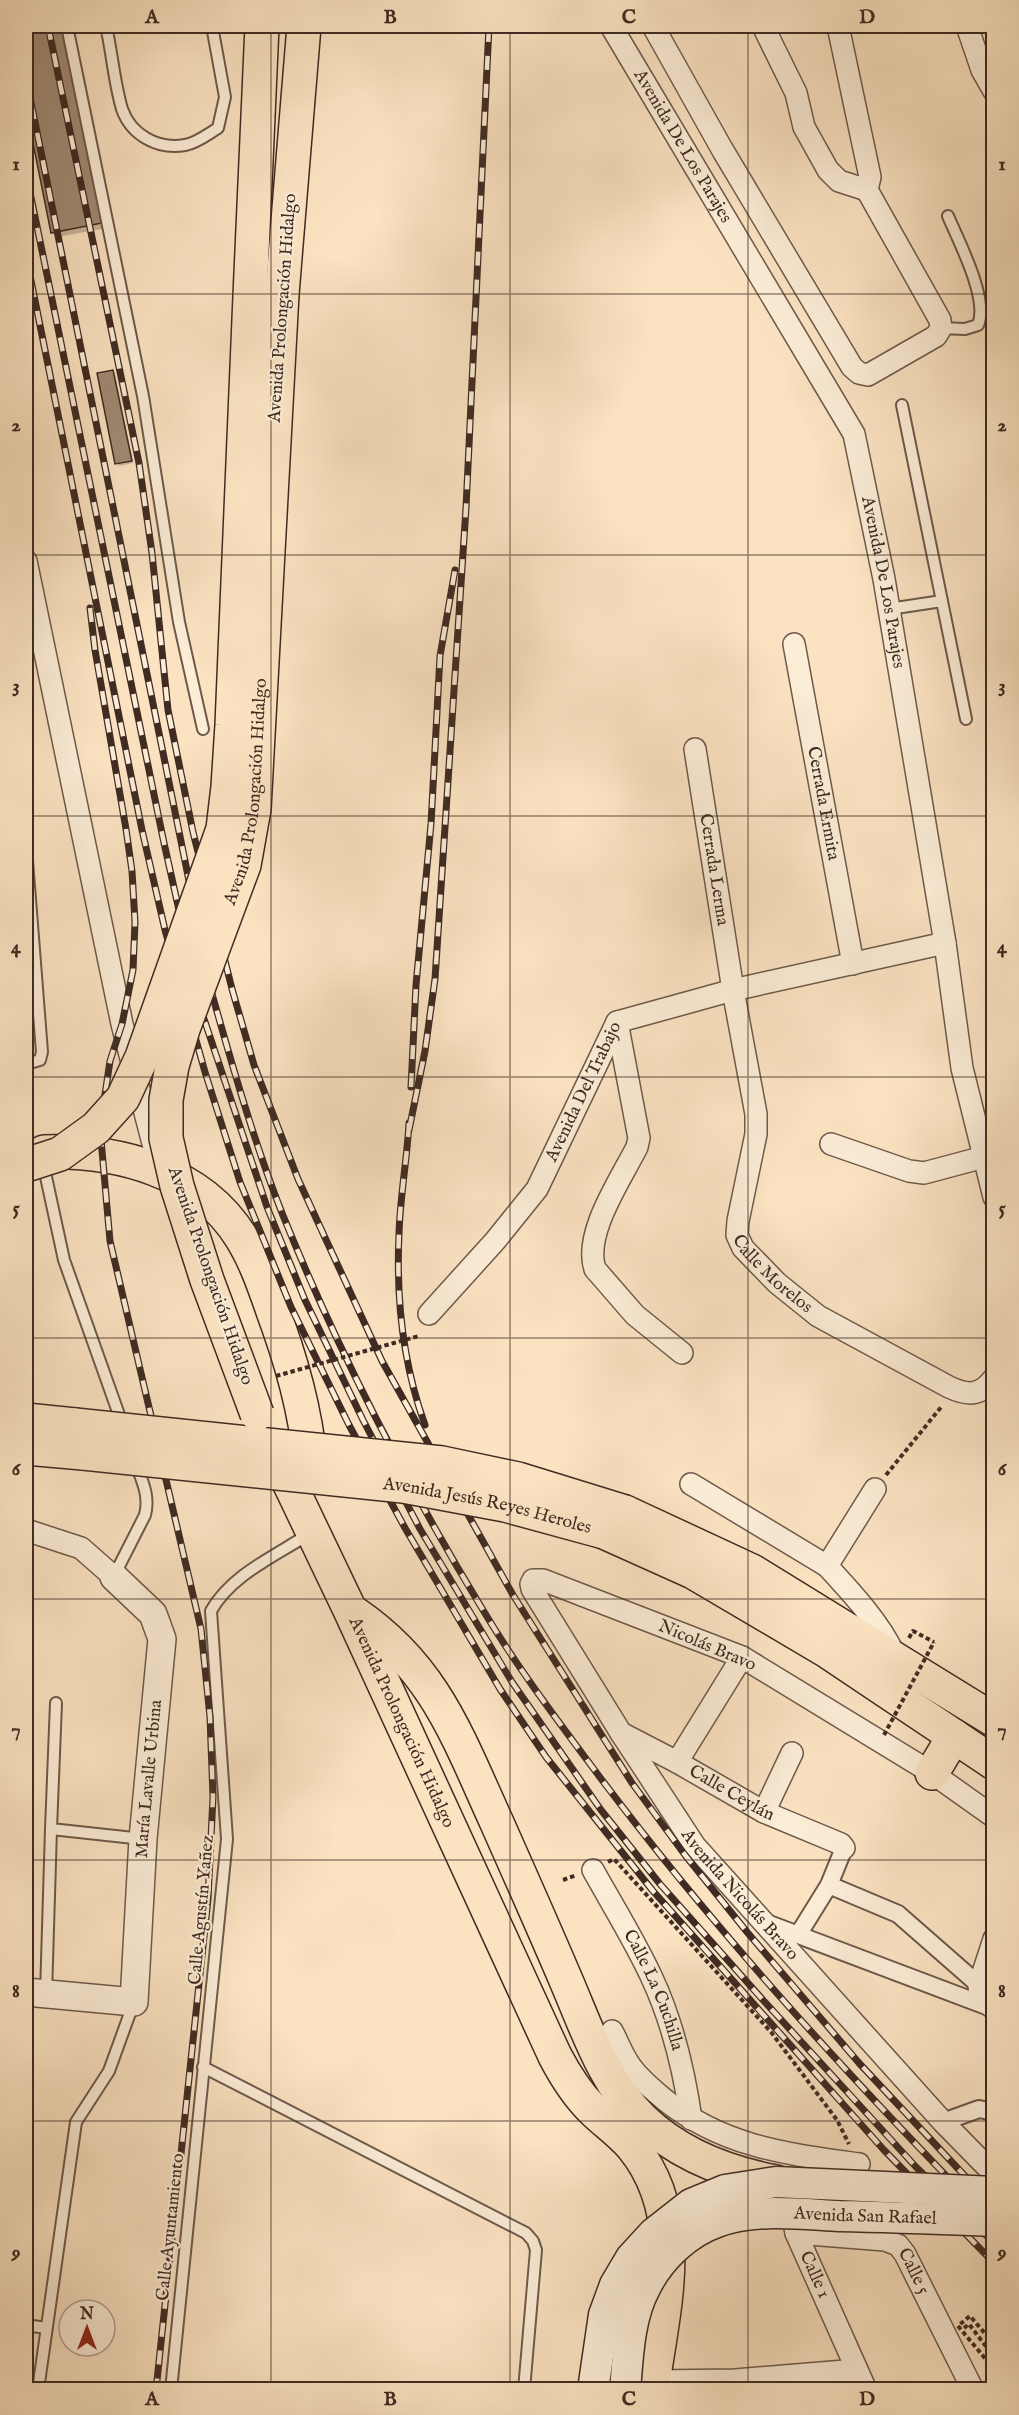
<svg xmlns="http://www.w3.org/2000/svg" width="1019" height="2415" font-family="'IM FELL English',serif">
	<rect width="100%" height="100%" fill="#fbe3c2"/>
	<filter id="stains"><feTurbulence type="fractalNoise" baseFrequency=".00333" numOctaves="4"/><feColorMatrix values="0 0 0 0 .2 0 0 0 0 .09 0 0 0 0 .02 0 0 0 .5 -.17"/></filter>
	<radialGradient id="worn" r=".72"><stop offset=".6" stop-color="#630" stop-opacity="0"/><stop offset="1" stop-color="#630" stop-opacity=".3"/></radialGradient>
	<g fill="#0003">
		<path d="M26,26H65L107,228L58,237L53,232L26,100Z"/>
		<path d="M113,371L115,374L133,463L119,466L117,463Z"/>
	</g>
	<g fill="#a18b76" stroke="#3f2b23" stroke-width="1.5">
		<path d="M26,26H61L102,223L51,233L26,108Z"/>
		<path d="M113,370L132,461L115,464L97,373Z"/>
	</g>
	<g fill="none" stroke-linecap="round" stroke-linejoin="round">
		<g stroke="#6e594b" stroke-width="14">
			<g id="service">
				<path d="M67,26L143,396L179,622L203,729"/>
				<path d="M106,26C112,52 114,82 122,109C131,135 158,150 185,145C197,143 208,134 218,128L225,97L212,26"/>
				<path d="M941,328L965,329L978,325C989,299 959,242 948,216"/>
				<path d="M902,405L966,719"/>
				<path d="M889,609L942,601"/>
				<path d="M26,848L42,1052L40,1060L26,1064"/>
				<path d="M43,1163L64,1260L123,1426"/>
				<path d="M114,1576L145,1515C150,1496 142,1481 136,1464"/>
				<path d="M56,1703L51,1829L143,1839"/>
				<path d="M46,1994L51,1829"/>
				<path d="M203,2067L526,2233L533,2241L536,2250L524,2390"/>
				<path d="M26,2325L46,2328"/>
				<path d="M38,2390L76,2122L109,2071L134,2002"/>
				<path d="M171,2390L227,1839L211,1611C231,1575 275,1556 309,1534"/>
			</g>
		</g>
		<g stroke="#6e594b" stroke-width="20">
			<g id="pedestrian">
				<path d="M829,1885L898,1914L979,1985"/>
				<path d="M764,1922L989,2007"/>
				<path d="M798,1935L829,1885L844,1848"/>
				<path d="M943,2122L979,2109L994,2112"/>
			</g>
		</g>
		<g stroke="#6e594b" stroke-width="24">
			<g id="minor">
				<path id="s1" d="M611,26L854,434L884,579L945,943L962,1068L994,1197"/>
				<path d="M653,26L722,149L852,367L859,373L868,375L936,336L941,328L940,320L867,190L870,177L838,26"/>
				<path d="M763,26L796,93L804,127L828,170L839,181L867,190"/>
				<path d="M967,26L982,70L994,91"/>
				<path d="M26,561L122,1024L156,1155"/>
				<path id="s2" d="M794,644L853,964"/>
				<path id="s3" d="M695,749L733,990L756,1114V1134L738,1221L737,1235L743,1248L777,1283L818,1316L949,1387C968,1396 981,1396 994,1378"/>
				<path d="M617,1022L639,1138L637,1147C621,1179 583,1234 595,1269L635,1315L682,1353"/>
				<path d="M831,1144L909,1171L924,1173L984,1157"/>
				<path id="s4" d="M429,1314L495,1241L537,1189L617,1022L733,990L945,943"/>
				<path d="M691,1484L827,1566"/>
				<path d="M875,1489L827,1566C850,1591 880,1623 894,1654"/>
				<path d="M26,1530L81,1548L114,1577"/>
				<path id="s5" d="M621,1733L677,1762L764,1812L841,1844L844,1848"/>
				<path d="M677,1762L742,1657"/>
				<path d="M764,1812L792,1753"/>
				<path id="s6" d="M994,1817L932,1773L742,1657L543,1580H533L531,1584L532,1589L621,1733L695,1846L943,2122L994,2174"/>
				<path id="s7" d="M593,1870C613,1906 635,1941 652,1978C673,2023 684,2070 691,2119"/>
				<path d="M994,1939L979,1985L980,1996L994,2009"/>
				<path d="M612,2031C618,2042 622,2054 629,2064C638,2078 652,2089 665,2100C724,2147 787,2154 859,2164"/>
				<path id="s8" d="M794,2223L796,2233L866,2390"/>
				<path id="s9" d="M796,2233L885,2240L898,2245L905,2254L973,2390"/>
				<path d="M653,2381L735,2380L857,2370"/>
			</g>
		</g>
		<g stroke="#6e594b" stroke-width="30">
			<g id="tertiary">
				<path id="s10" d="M26,1992L134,2002L143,1839L162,1639L153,1614L114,1577"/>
			</g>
		</g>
		<g stroke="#3f2b23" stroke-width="36">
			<g id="trunk">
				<path d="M282,294L304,26"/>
				<path d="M250,296L262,26"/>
				<path d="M44,1152C118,1150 200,1171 241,1237C258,1264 267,1295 278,1325C295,1373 309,1426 311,1477"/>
				<path d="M26,1420L75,1425"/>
				<path d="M26,1448L83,1453"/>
				<path id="s11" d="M274,1451L350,1610L555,2056C565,2075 577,2094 592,2109C605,2122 620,2132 632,2146C690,2216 663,2308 652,2390"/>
				<path d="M625,1512L752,1571L994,1720"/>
				<path d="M604,1532L693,1572L827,1651L994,1763"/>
				<path d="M354,1613C435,1668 458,1738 497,1823C521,1877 545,1931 568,1985C588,2032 605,2083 642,2119C678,2154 728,2173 776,2182"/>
				<path d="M932,1773L954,1736"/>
			</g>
		</g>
		<g stroke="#3f2b23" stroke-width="4" stroke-dasharray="4.5 3" stroke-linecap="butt">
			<path d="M886,1475L942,1406"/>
			<path d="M909,1638L913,1631L934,1642"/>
			<path d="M608,1862L614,1859L771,2032L837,2120L849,2144"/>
			<path d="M563,1880L577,1875"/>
			<path d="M964,2328L969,2324L994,2357"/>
		</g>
		<use href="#service" stroke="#fcedd7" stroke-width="10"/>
		<use href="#pedestrian" stroke="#fcedd7" stroke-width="16"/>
		<use href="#minor" stroke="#fcedd7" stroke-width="21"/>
		<use href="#tertiary" stroke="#fcedd7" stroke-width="27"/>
		<use href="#trunk" stroke="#fbe3c2" stroke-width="33"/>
		<g stroke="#3f2b23" stroke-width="7">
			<g id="rail">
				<path d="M48,26L139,463L152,553L168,710L193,832L232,989L254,1065L298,1179L382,1361L513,1595L632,1783L685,1855L747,1932L859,2063L994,2207"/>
				<path d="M26,78L212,994C233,1068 254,1142 282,1213C336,1347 408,1487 483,1610C518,1669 561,1725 602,1780C721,1938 855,2083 994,2225"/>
				<path d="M26,173L164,843L202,1013L267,1207L305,1300L363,1420L420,1529L512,1682L601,1810L660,1884L763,2000L916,2167L994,2243"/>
				<path d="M26,256L142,830L165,930L205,1072L240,1182L291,1307L349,1425L405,1528L500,1689L546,1757L653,1891L883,2149L994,2263"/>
				<path d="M90,608L95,650L126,829L132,871L135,922L133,970L122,1024L110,1061L100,1128L110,1241L201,1629L210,1717L213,1797L208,1899L156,2390"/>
				<path d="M411,1087L416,985L431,824L440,656L455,570"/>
				<path d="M409,1123C407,1160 400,1197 399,1234C396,1298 403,1364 425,1425"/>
				<path d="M409,1130L425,1051L435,979L466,508L489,26"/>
			</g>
		</g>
		<use href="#rail" stroke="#fcedd7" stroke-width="4.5" stroke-dasharray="14" stroke-linecap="butt"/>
		<g stroke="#3f2b23" stroke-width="33" stroke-linecap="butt">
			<g id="secondary-bridge">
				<path d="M593,2390L604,2315L615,2285L631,2258L654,2233L691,2204L725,2190L776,2182L994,2192"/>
				<path id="s12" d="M625,2390C628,2356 629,2318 645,2288C659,2259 687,2232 717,2222C755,2208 800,2214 839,2216C891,2217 942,2219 994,2221"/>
			</g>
		</g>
		<g stroke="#3f2b23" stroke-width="36" stroke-linecap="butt">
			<g id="trunk-bridge">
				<path d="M26,1165L60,1154L96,1128L123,1098L142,1057L223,829L228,787L232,725L250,296"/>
				<path id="s13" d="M257,1414L207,1280L177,1186L166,1138V1100L172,1066L183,1029L244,865L254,809L282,294"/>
				<path d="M75,1425L442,1463L518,1479L625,1512"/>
				<path id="s14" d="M83,1453L403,1486L505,1505L604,1532"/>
			</g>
		</g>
		<g stroke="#3f2b23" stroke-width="4" stroke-dasharray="4.5 3" stroke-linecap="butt">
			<path d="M276,1376L419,1336"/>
			<path d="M884,1735L934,1642"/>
			<path d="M994,2344L970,2316L958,2326L994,2369"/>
		</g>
		<use href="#secondary-bridge" stroke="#fcedd7" stroke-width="30"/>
		<use href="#trunk-bridge" stroke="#fbe3c2" stroke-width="33"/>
	</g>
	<path fill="none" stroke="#3f2b23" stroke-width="1.5" stroke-opacity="0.55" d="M271,26V2390M510,26V2390M748,26V2390M26,294H994M26,555H994M26,816H994M26,1077H994M26,1338H994M26,1599H994M26,1860H994M26,2121H994"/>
	<g text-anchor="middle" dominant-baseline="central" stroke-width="4.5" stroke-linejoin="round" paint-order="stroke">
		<g font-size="18" fill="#3f2b23" stroke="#fcedd7">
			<text stroke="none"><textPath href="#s1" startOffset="140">Avenida De Los Parajes</textPath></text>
			<text transform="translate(283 308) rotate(-86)">Avenida Prolongación Hidalgo</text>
			<text stroke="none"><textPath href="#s1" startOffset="626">Avenida De Los Parajes</textPath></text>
			<text stroke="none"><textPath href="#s13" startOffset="650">Avenida Prolongación Hidalgo</textPath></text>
			<text stroke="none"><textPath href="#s2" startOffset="162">Cerrada Ermita</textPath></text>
			<text stroke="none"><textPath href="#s3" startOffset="122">Cerrada Lerma</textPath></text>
			<text stroke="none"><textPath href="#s4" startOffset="273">Avenida Del Trabajo</textPath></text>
			<text stroke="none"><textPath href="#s3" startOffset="546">Calle Morelos</textPath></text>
			<text transform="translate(210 1276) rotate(71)">Avenida Prolongación Hidalgo</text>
			<text stroke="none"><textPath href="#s14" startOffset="408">Avenida Jesús Reyes Heroles</textPath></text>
			<text transform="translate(707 1646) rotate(23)">Nicolás Bravo</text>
			<text stroke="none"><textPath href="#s11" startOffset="300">Avenida Prolongación Hidalgo</textPath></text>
			<text stroke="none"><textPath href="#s10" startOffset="332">María Lavalle Urbina</textPath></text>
			<text stroke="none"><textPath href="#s5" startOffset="126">Calle Ceylán</textPath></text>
			<text stroke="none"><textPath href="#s6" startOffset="902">Avenida Nicolás Bravo</textPath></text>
			<text transform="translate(202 1910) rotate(-85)">Calle Agustín Yañez</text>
			<text stroke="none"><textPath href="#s7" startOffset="135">Calle La Cuchilla</textPath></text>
			<text stroke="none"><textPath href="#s12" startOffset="354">Avenida San Rafael</textPath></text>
			<text transform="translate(171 2227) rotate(-84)">Calle Ayuntamiento</text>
			<text stroke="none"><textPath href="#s9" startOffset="134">Calle 5</textPath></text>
			<text stroke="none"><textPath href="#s8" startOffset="56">Calle 1</textPath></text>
		</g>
	</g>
	<rect width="1019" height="2415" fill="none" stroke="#fbe3c2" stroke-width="66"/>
	<g transform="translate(87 2328)"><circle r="28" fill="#fcedd7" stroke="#b09f8f" stroke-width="1.5"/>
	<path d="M0-4.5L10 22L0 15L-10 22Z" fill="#8f2418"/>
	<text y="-9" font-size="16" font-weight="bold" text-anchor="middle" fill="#3f2b23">N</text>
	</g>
	<rect x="33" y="33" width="953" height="2349" fill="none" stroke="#3f2b23" stroke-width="2"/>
	<g font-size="20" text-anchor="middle" font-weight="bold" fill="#3f2b23">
		<text x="152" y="23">A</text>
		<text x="390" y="23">B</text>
		<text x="629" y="23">C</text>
		<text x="867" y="23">D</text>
		<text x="16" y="170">1</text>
		<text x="1002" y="170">1</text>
		<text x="16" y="431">2</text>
		<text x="1002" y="431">2</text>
		<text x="16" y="692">3</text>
		<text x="1002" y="692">3</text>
		<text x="16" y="953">4</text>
		<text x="1002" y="953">4</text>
		<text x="16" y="1214">5</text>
		<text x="1002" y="1214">5</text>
		<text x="16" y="1475">6</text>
		<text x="1002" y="1475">6</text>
		<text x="16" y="1736">7</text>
		<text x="1002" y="1736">7</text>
		<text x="16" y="1997">8</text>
		<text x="1002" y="1997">8</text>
		<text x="16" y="2258">9</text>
		<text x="1002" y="2258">9</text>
		<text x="152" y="2405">A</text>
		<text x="390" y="2405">B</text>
		<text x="629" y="2405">C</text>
		<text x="867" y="2405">D</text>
	</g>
	<rect width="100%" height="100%" filter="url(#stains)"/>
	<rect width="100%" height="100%" fill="url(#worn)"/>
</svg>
